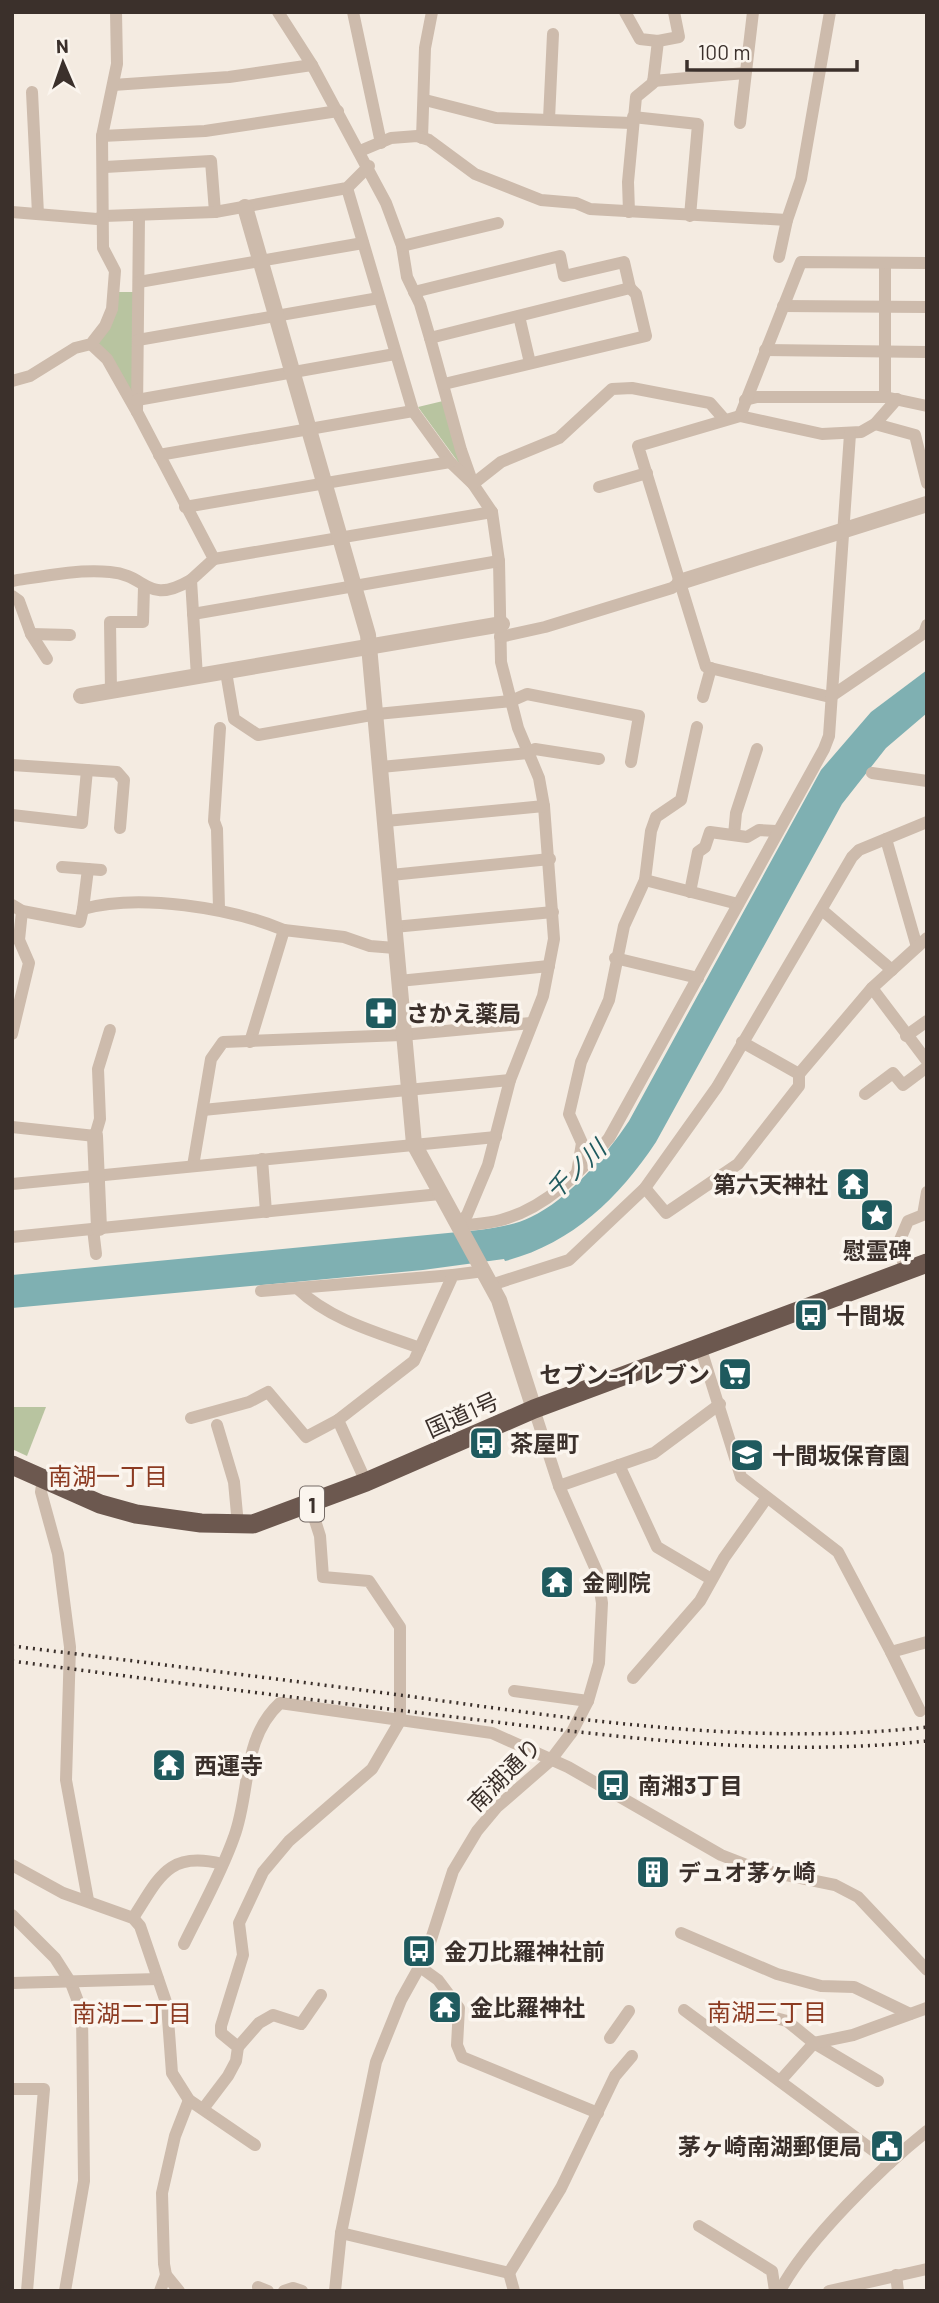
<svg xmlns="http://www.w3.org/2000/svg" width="939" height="2303" font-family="Barlow,'Noto Sans JP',sans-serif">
	<rect width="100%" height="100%" fill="#f4ebe1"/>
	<g fill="#b8c4a0">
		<path d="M117,292H135L134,402L97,343Z"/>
		<path d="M443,401L461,466L418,407Z"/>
		<path d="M12,1407H46L27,1456L12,1449Z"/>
	</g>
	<path fill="#7fb0b2" d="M927,670V713L886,748L842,804L656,1142C618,1199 571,1244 505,1261L504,1259L423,1270L12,1308V1275L479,1230C495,1228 515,1225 531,1217C568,1200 607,1154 629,1121L821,770L871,712Z"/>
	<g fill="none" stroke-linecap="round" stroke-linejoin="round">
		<g stroke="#cdbbac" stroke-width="12">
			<path d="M278,12L312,65L386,203L402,246L407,277L420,304L430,338L461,450L473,484L492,512L499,561L501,662L518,728L539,778L544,806L554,939L543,996L510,1080L488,1165L467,1215L457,1226"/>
			<path d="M353,12L381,143"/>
			<path d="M625,12L640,39L658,41"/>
			<path d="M653,81L745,73"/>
			<path d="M113,85L229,77L312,65"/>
			<path d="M32,92L38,214"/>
			<path d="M425,100L496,118L632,123"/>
			<path d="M633,117L698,124L690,216"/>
			<path d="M549,119L553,34"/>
			<path d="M740,123L753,12"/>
			<path d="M102,136L205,131L338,111"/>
			<path d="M422,138L425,48L432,12"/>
			<path d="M360,151L391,138L417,136L429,140L475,174L541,200L576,203L590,209L787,220"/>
			<path d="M105,167L211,161L215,212"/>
			<path d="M347,188L413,411L450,462L473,484L501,462L559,438L612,389L632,388L710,403L724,419"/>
			<path d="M12,212L97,219L104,216L215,212L347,188L369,166"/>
			<path d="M629,212L628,182L636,97L653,83L658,41L679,37L674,12"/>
			<path d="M139,217L137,412L214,559L191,580L197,677"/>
			<path d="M402,246L498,223"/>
			<path d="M779,257L787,220L801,179L830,12"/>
			<path d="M139,282L363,243"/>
			<path d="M414,292L560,256L564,276L624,262L630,288"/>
			<path d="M783,306L927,307"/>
			<path d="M519,316L530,363"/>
			<path d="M430,338L630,288L636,294L646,336L444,384"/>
			<path d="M138,340L379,298"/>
			<path d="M91,344L107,359L137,412"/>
			<path d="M765,350L927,352"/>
			<path d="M12,381L30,376L75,348L91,344L105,326L112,309L115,271L103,248L102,136L117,64L116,12"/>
			<path d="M885,397V263"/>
			<path d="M897,399L875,424L861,432L822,434L740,416L638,446L706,667L830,697L924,633L927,625"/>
			<path d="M137,400L395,354"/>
			<path d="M745,400L757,397H885L927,406"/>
			<path d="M740,416L801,262L927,263"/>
			<path d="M875,424L915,435L927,483"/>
			<path d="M159,455L413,411"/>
			<path d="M599,487L647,473"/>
			<path d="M185,507L450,462"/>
			<path d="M214,559L492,512"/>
			<path d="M12,581C44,576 78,569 110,572C148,575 146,606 191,580"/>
			<path d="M12,596L19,601L31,634L47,659"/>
			<path d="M193,614L499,561"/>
			<path d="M31,634L70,635"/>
			<path d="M500,637L545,627L672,588L680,582"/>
			<path d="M226,672L234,719L258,735L377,714L511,701L527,694L639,716L631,762"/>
			<path d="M111,691L110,622H143L144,587"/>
			<path d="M703,697L711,668"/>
			<path d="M12,765L117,772L124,780L120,828"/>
			<path d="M381,767L528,753L535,749L599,759"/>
			<path d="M872,773L927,781"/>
			<path d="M12,815L82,823L87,770"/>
			<path d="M386,821L544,806"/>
			<path d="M734,835L736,813L757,749"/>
			<path d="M886,839L917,947"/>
			<path d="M62,867L101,870"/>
			<path d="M391,875L550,859"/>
			<path d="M645,880L738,904"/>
			<path d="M690,892L698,852L705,847L710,832L747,837L759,830L776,831"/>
			<path d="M12,905L22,911L80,922L83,909C139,893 231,908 284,930"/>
			<path d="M83,909L88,869"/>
			<path d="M219,909L217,829L214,821L220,728"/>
			<path d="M822,910L892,970"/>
			<path d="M394,927L553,912"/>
			<path d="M615,958L698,978"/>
			<path d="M399,981L549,966"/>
			<path d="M872,988L927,1061"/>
			<path d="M12,1034L29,963L19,940L22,911"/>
			<path d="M906,1036L927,1021"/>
			<path d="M250,1042L284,930L344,937L370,946L395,948"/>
			<path d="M742,1042L799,1074"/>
			<path d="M865,1094L893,1073L903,1085L927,1067"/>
			<path d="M203,1110L510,1080"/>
			<path d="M12,1127L95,1136L100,1119L98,1069L110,1030"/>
			<path d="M262,1159L266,1212"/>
			<path d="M193,1166L211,1059L223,1042L402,1035L531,1023"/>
			<path d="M577,1173L582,1143L569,1114L581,1062L609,1000L624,926L645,880L651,831L656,817L681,800L697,727"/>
			<path d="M12,1184L496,1137"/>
			<path d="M645,1188L666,1213L738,1164L799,1086V1074L872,988L927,938"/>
			<path d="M458,1226C472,1224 487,1224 501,1220C546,1208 580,1173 609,1138L824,749L829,736L850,434"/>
			<path d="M93,1229L96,1254"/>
			<path d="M12,1237L440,1194"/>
			<path d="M905,1271L899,1242L908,1221L923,1215L927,1192"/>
			<path d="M491,1285L569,1260L645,1188L717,1087L852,857L859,850L927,822"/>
			<path d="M298,1289C330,1320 379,1333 420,1348"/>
			<path d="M261,1291L453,1275"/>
			<path d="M700,1346L741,1477L838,1552L891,1652L927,1642"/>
			<path d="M191,1418L249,1402L268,1392L306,1437L338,1420"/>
			<path d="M217,1425L234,1482L238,1525"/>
			<path d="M619,1465L657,1547L711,1579"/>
			<path d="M43,1479L41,1492L58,1554L70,1647L66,1780L88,1900"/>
			<path d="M366,1482L338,1420L414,1361L453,1275L484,1271"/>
			<path d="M559,1486L654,1453L720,1404"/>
			<path d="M891,1652L920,1711"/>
			<path d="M633,1678L700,1601L724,1558L766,1499"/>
			<path d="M514,1691L588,1701"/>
			<path d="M12,1865L63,1893L133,1918L140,1926L167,2005L172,2073L189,2100L255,2145"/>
			<path d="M12,1915L55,1958L71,1983L82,2012L84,2181L65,2291"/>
			<path d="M133,1918C159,1878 168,1850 222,1864"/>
			<path d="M681,1933L777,1974L821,1986L854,1987L910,2014"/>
			<path d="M184,1944C201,1909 221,1874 234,1837C251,1792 241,1739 280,1703L492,1733L568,1767L721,1855L757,1869L835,1885L858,1897L927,1970"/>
			<path d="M420,1967L438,1980L459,2008L457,2045L462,2057L598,2113"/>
			<path d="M12,1983L158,1979"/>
			<path d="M684,2010L890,2163"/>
			<path d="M764,2015L787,2021L814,2043L878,2081"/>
			<path d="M610,2038L629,2011"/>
			<path d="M238,2047L259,2023L273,2015L301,2024L321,1995"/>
			<path d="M780,2081L814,2043L853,2035L927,2008"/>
			<path d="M12,2089H44L27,2291"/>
			<path d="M203,2109L228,2076L236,2061L238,2047L221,2033V2026L243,1955L239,1923L263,1872L289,1841L372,1769L400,1721V1627L369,1581L323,1577L320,1536L310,1505"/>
			<path d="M699,2226L772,2271L775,2291"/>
			<path d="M341,2233L509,2273"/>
			<path d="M509,2273L561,2188L615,2076L632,2056"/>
			<path d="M509,2273L514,2291"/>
			<path d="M896,2275L898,2291"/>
			<path d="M258,2287L268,2291"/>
			<path d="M160,2291L166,2275"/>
			<path d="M179,2291L166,2275L164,2264L162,2193L175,2136L189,2100"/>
			<path d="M284,2291L293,2288L302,2291"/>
			<path d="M335,2291L341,2233L376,2062L401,2000L426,1955L453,1871L477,1831L497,1807L550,1761L572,1732L588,1701L599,1663L602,1603L597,1572L559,1486L534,1409"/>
			<path d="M780,2291C805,2242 883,2166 927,2131"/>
			<path d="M829,2291L927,2269"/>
		</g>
		<g stroke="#cdbbac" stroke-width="16">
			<path d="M245,207L368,635L414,1144L499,1300L534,1409"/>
			<path d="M680,582L927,504"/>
			<path d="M81,696L502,624"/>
			<path d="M95,1136L99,1228"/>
		</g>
		<path stroke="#6c584f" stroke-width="19" d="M12,1465L100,1504L136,1514L201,1523L253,1524L366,1482L534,1409L927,1263"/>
		<g stroke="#3b302b" stroke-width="3.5" stroke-dasharray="2 5" stroke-linecap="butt">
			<path d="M12,1646C142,1662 271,1678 400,1695C575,1719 751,1747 927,1727"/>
			<path d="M12,1661C162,1681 313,1700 463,1718C618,1737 771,1758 927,1741"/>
		</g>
	</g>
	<defs>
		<g id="pharmacy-square" transform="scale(1.75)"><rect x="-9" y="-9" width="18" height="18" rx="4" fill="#1f5a5e" stroke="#fbf5ee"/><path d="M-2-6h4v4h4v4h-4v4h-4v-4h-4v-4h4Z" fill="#fff"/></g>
		<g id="temple-square" transform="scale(1.75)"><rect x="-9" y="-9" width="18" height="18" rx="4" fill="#1f5a5e" stroke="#fbf5ee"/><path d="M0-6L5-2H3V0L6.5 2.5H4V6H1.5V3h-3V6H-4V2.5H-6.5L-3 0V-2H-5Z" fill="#fff"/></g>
		<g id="sight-square" transform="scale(1.75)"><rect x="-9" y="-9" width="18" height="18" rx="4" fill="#1f5a5e" stroke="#fbf5ee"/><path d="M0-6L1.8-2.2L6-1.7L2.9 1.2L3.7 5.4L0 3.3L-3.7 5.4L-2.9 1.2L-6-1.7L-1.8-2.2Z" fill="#fff"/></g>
		<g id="bus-square" transform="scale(1.75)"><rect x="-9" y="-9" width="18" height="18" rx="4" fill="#1f5a5e" stroke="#fbf5ee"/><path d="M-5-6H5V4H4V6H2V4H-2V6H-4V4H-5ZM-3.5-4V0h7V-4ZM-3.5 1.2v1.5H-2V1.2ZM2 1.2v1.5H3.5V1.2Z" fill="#fff"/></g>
		<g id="supermarket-square" transform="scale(1.75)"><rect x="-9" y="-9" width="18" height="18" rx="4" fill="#1f5a5e" stroke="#fbf5ee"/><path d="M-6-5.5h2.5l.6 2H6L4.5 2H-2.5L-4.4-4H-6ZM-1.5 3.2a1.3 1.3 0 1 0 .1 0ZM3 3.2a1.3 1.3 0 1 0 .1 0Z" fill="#fff"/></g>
		<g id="school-square" transform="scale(1.75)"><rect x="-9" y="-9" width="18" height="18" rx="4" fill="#1f5a5e" stroke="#fbf5ee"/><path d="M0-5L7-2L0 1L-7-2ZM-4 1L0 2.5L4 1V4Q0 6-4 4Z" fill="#fff"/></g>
		<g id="building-square" transform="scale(1.75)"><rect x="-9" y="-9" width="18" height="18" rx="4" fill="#1f5a5e" stroke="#fbf5ee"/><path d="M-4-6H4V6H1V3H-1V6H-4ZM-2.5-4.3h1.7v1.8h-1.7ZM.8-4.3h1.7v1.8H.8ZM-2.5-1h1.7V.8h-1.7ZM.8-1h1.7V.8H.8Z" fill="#fff"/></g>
		<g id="civic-square" transform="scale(1.75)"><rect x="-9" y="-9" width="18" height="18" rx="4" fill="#1f5a5e" stroke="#fbf5ee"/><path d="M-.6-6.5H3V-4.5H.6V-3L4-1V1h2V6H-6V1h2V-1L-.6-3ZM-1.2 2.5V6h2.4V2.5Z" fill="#fff"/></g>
	</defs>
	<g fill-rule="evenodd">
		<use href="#pharmacy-square" x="381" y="1013"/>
		<use href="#temple-square" x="853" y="1184"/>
		<use href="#sight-square" x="877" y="1215"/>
		<use href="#bus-square" x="811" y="1315"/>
		<use href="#supermarket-square" x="735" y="1374"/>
		<use href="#bus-square" x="486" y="1443"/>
		<use href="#school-square" x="747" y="1455"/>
		<use href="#temple-square" x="557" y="1582"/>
		<use href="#temple-square" x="169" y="1765"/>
		<use href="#bus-square" x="613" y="1785"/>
		<use href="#building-square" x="653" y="1872"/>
		<use href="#bus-square" x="419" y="1951"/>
		<use href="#temple-square" x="445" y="2007"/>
		<use href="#civic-square" x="887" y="2146"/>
	</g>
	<g text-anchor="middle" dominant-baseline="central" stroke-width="7" stroke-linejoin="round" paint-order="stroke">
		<rect fill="#fbf5ee" stroke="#756b66" stroke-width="2" x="300" y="1486.5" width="24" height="35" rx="5"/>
		<g font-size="21" font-weight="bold" fill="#3b302b">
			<text x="312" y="1504">1</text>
		</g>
		<g font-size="23" font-weight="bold" fill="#3b302b" stroke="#fbf5ee" text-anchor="start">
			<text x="406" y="1013">さかえ薬局</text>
			<text x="828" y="1184" text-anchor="end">第六天神社</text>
			<text x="877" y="1250" text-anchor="middle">慰霊碑</text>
			<text x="836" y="1315">十間坂</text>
			<text x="710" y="1374" text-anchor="end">セブン-イレブン</text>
			<text x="510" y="1443">茶屋町</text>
			<text x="772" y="1455">十間坂保育園</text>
			<text x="582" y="1582">金剛院</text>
			<text x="194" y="1765">西運寺</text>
			<text x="638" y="1785">南湘3丁目</text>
			<text x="678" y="1872">デュオ茅ヶ崎</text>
			<text x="444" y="1951">金刀比羅神社前</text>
			<text x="470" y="2007">金比羅神社</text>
			<text x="862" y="2146" text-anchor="end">茅ヶ崎南湖郵便局</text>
		</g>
		<g font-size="23" fill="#3b302b" stroke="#fbf5ee">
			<text transform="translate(462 1414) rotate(-24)">国道1号</text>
			<text transform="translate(504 1774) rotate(-45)">南湖通り</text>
		</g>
		<g font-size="24" font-style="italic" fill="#1f5a5e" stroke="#fbf5ee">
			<text transform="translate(575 1169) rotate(-44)">千ノ川</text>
		</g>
		<g font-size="24" fill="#8c3b22" stroke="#fbf5ee">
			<text x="108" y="1475">南湖一丁目</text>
			<text x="767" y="2011">南湖三丁目</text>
			<text x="132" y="2012">南湖二丁目</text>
		</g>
	</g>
	<rect width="939" height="2303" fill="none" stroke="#3b302b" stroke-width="28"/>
	<g transform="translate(63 63) rotate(358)" stroke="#fbf5ee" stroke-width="5" paint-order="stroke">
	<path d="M0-5L12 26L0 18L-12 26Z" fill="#3b302b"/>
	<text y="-10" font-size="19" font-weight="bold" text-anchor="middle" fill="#3b302b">N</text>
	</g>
	<path d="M687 60v10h170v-10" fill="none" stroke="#3b302b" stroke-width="3.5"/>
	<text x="698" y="60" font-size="21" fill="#3b302b" stroke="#fbf5ee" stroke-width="5" paint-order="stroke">100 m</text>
</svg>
